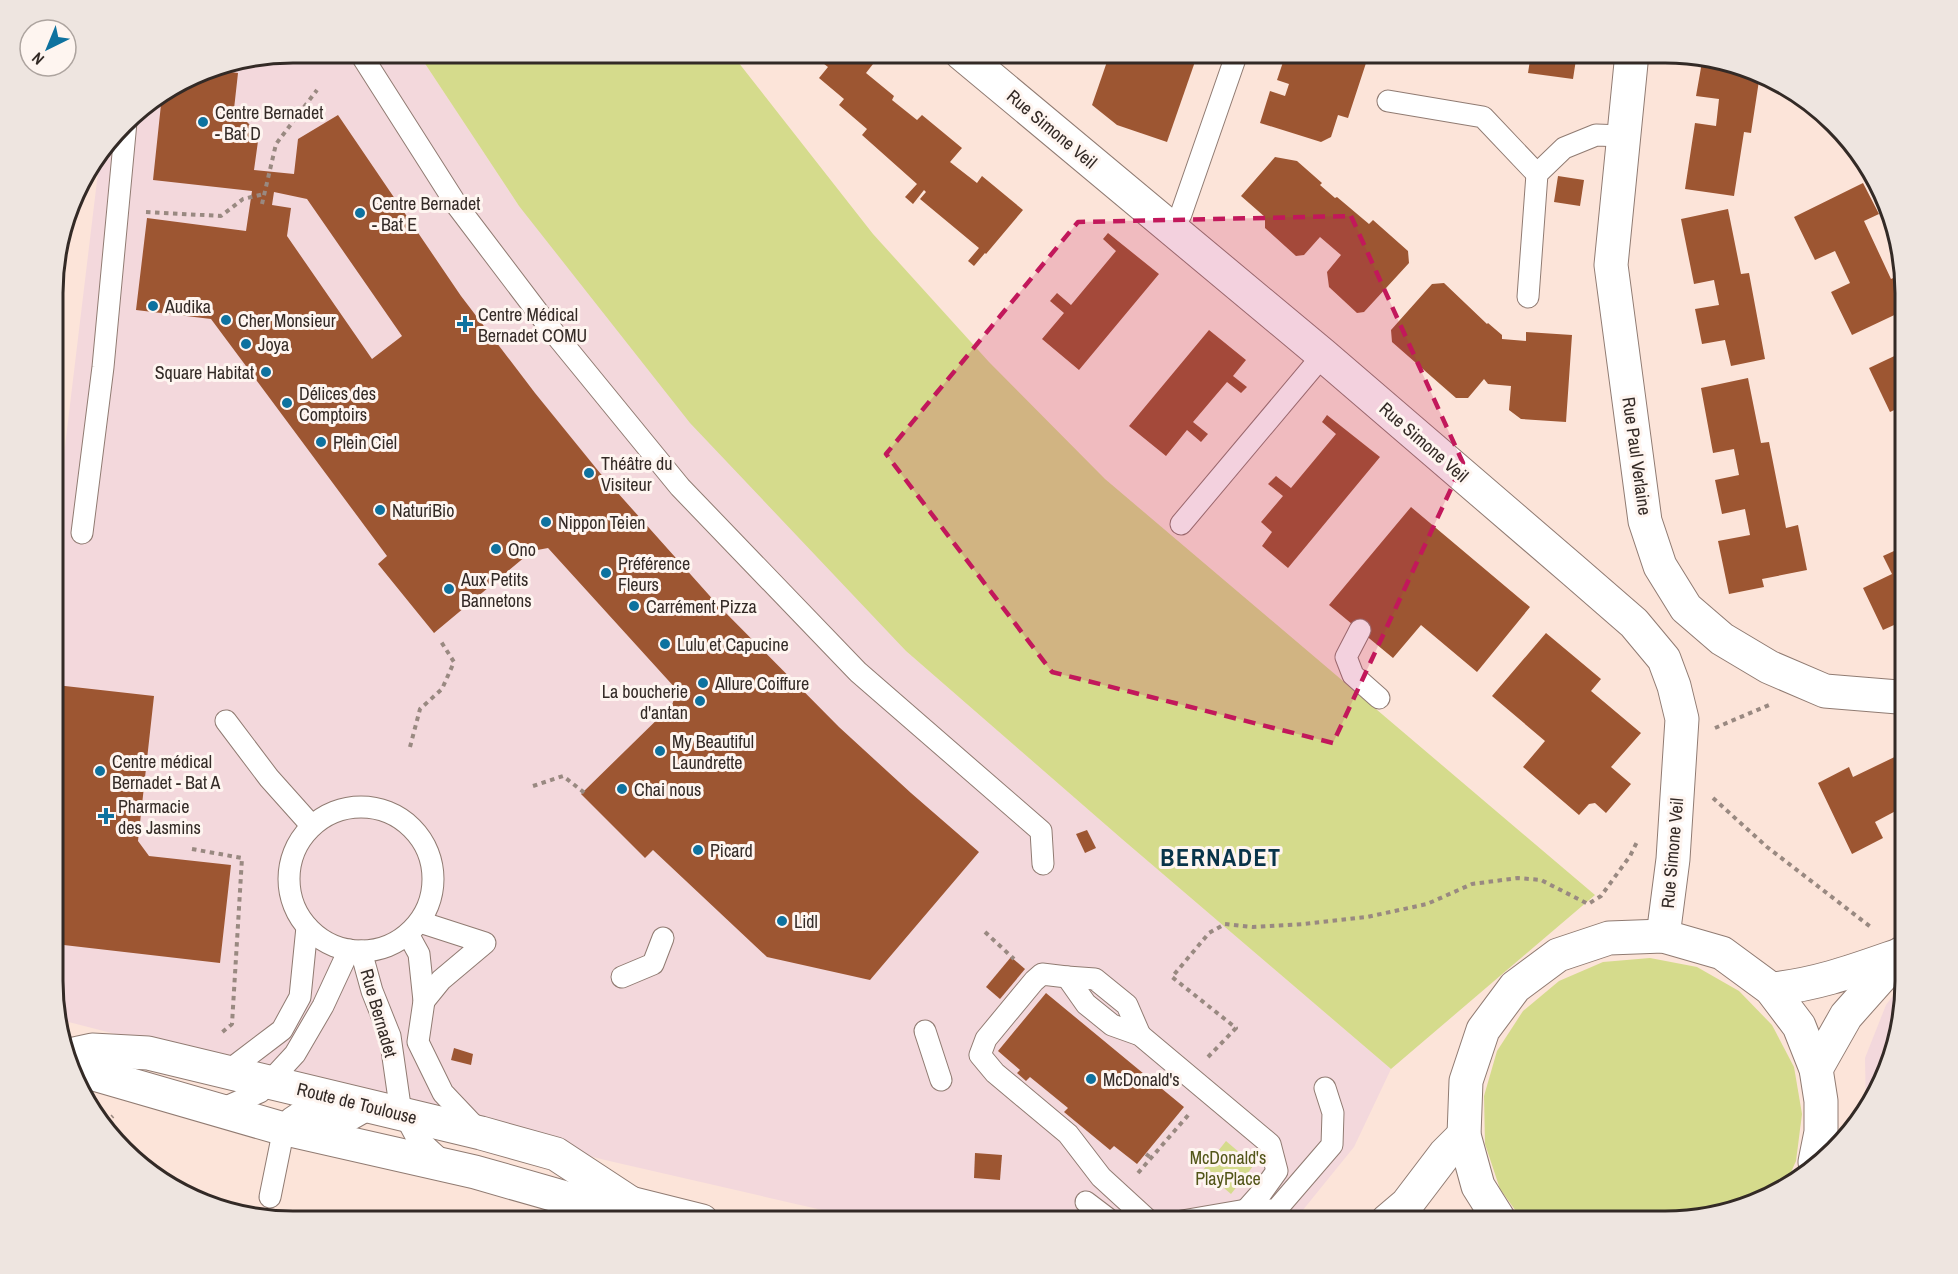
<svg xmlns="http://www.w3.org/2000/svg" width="1958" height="1274" font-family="'Archivo Narrow',sans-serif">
	<rect width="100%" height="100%" fill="#fce4d9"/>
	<g fill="#f3d8dc">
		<path d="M293,53H418L519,206L906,651L1122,839L1391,1069L1354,1147L1294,1221H870L605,1160L57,1019L55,1012V529L100,156L134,112L201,71Z"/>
		<path d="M1905,980V997L1893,1058L1866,1114L1865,1058L1886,1005Z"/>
	</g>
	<g fill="#d5db8c">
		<path d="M418,53H731L873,234L989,362L1105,479L1595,895L1391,1069L1122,839L906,651L690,423L519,206Z"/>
		<path d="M1650,958L1697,967L1739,991L1772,1025L1794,1067L1802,1114L1796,1161L1783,1190L1681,1221H1523L1500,1189L1485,1144L1484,1096L1497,1051L1523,1011L1559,981L1603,962Z"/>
		<path d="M1226,1141L1254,1165L1231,1194L1203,1170Z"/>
	</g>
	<g fill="#9d5632" fill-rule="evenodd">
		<path d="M810,53H860L873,64L866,73L894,96L892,100L917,120L922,115L962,148L950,162L977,183L982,176L1023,210L986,254L985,253L974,266L968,261L979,248L920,199L926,192L924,190L913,204L905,197L917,184L862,135L867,129L839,105L844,99L819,78L828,67Z"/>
		<path d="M1110,53H1198L1167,142L1117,125L1092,105Z"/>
		<path d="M1286,53H1359L1357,57L1367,60L1348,118L1338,115L1331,137L1321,142L1260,123L1270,91L1285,96L1289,84L1277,80Z"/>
		<path d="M1491,53H1577L1573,79L1528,73L1530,60Z"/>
		<path d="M1702,62L1725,66L1726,62L1742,65L1760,74L1751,133L1744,132L1734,196L1685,189L1695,123L1716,126L1719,99L1696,96Z"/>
		<path d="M207,69L238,73L234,109L259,134L254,170L294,174L298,139L338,115L461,296L535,393L600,473L717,604L839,727L911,793L979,852L870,980L767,957L653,850L645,858L581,794L672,705L677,690L548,548L532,551L434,633L378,564L387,556L211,319L136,310L147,218L246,231L252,191L153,180L162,95L201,71ZM274,192L307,199L402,336L372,359L287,236L291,208L272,205Z"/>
		<path d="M1275,157L1297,161L1322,183L1320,185L1335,198L1337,197L1369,224L1373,220L1408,251L1409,263L1364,312L1357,313L1329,287L1327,272L1341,255L1320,237L1304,255L1296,256L1265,228V217L1241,196Z"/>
		<path d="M1558,176L1584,180L1580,206L1554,202Z"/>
		<path d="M1863,183L1879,214L1864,221L1891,279L1904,273L1905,310L1852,335L1831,292L1850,283L1835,251L1815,260L1794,217Z"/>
		<path d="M1728,209L1741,274L1749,273L1765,359L1731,366L1725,340L1702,344L1695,309L1719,305L1714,280L1694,284L1681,219Z"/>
		<path d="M1108,233L1159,274L1079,370L1042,339L1064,313L1050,301L1057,293L1071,305L1116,251L1103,239Z"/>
		<path d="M1444,283L1487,324L1488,323L1502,335V339L1526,341V332L1572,335L1566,422L1521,419L1509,410L1511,386L1488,384L1484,379L1468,398H1456L1392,342L1391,330L1432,284Z"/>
		<path d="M1209,330L1246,360L1233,376L1247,387L1241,393L1227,382L1193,422L1208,434L1201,442L1187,430L1166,456L1129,426Z"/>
		<path d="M1905,351V405L1890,412L1869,368Z"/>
		<path d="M1748,378L1761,443L1769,442L1786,528L1798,525L1807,570L1762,579L1764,587L1729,594L1718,541L1750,535L1745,509L1722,514L1715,480L1739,475L1734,449L1713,453L1701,388Z"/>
		<path d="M1327,415L1380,457L1288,568L1262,546L1272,532L1261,522L1283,496L1268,484L1276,476L1291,488L1336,434L1322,422Z"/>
		<path d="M1411,507L1530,607L1477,672L1421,625L1393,658L1329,605Z"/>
		<path d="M1905,546V620L1883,630L1863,588L1892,574L1883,556Z"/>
		<path d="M1546,633L1601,679L1591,691L1641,733L1611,767L1631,784L1606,813L1595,803L1589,804L1579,815L1523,767L1545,741L1492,696Z"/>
		<path d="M56,685L154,696L138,841L149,856L231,865L220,963L55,944V701Z"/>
		<path d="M1905,752V806L1875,822L1883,838L1852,854L1818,783L1849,767L1853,777Z"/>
		<path d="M1087,830L1096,848L1085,853L1076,834Z"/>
		<path d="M1011,957L1025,969L1000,999L986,987Z"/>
		<path d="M1046,993L1184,1107L1137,1164L1114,1146L1110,1150L1064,1112L1068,1108L1030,1077L1026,1081L1017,1073L1020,1070L998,1051Z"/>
		<path d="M454,1048L473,1054L471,1065L451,1060Z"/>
		<path d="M975,1153L1002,1155L1000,1180L974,1178Z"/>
	</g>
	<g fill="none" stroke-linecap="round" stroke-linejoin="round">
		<g stroke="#907b72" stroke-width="23">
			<g id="service">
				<path d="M360,53L458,207L546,323L680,487L858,672L1041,831L1043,864"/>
				<path d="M1388,101L1483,117L1537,174"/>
				<path d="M1172,230L1181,214L1237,53"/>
				<path d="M1528,297L1537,174L1564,148L1596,135L1623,136"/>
				<path d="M1181,524L1323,355"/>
				<path d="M82,533L103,367L126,122"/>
				<path d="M1360,630L1346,657L1353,675L1379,698"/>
				<path d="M226,721L269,778L311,825"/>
				<circle cx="361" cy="879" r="72"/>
				<path d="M420,922L485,943L441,980L424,1001"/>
				<path d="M408,934L419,954L424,1001L418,1042L443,1093L479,1131"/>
				<path d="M361,951L372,991L390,1036L400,1106L417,1138L444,1163"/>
				<path d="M622,977L653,964L663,938"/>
				<path d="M1067,977L1095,979L1127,1005L1140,1035"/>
				<path d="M925,1031L941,1080"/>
				<path d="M228,1071L282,1030L300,997L307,927"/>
				<path d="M219,1110L260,1092L295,1054L323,1006L349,950"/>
				<path d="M270,1197L284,1128L291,1118L300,1112L309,1111L352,1119L373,1107"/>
				<path d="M1086,1202L1111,1221"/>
				<path d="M1149,1221L1101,1177L1068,1134L995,1073L980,1055L986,1039L1034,981L1042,974L1067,977L1086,1004L1112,1025L1140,1035L1270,1144L1277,1171L1262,1192L1246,1210"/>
				<path d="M1182,1221L1246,1210H1276L1332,1145L1333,1113L1325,1088"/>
			</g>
		</g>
		<g stroke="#907b72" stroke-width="35">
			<g id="minor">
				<path d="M961,53L1323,355L1573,570L1634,623L1664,659L1674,686L1682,719L1673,859L1663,936"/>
				<path d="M1632,53L1611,265L1645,521L1660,566L1686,608L1722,639L1769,667L1825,691L1898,697L1905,693"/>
			</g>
		</g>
		<g stroke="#907b72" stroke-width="35">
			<g id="primary">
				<path d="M1771,989C1816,985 1856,970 1899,955"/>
				<path d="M69,1055L92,1050L148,1053L481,1133L556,1154L629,1202"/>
				<path d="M73,1068L277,1127L475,1172L566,1198L630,1203L702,1221"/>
				<path d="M1816,1069L1846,1016L1902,953"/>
				<path d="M1387,1221L1407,1204L1445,1154L1464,1135"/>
				<path d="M1500,1221L1478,1186L1464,1135L1466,1081L1483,1030L1515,987L1558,955L1609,938L1663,936L1722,953L1771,989L1799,1026L1816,1069L1821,1101V1132L1815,1162"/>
			</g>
		</g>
		<g stroke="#998981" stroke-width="4" stroke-dasharray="4.5 4.5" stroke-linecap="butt">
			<path d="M262,204L276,144L317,90"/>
			<path d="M146,212L221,216L243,199L264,194"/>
			<path d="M1715,728L1769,705"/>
			<path d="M410,747L420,709L442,689L454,662L440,640"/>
			<path d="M533,786L563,776L586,794"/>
			<path d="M1713,798L1767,847L1872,928"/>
			<path d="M192,849L242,858L232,1024L220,1034"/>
			<path d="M985,932L1014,959"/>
			<path d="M1208,1057L1236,1028L1172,977L1209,933L1225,924L1253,927L1304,924L1367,917L1427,904L1472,884L1518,878L1541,880L1588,904L1601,896L1630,856L1638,840"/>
			<path d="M105,1123L113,1116"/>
			<path d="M1146,1154L1151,1158"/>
			<path d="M1138,1173L1190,1113"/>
		</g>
		<use href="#service" stroke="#fff" stroke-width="21"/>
		<use href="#minor" stroke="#fff" stroke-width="33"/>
		<use href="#primary" stroke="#fff" stroke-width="33"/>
	</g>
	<path fill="#c2185b" fill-opacity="0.2" stroke="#c2185b" stroke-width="4.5" stroke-dasharray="12 8" stroke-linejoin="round" d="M1351,216L1463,463L1333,743L1052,672L886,454L1078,222Z"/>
	<g fill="#0e729f" stroke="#fef5f0" stroke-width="2">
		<circle cx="203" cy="122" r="6"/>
		<circle cx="360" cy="213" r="6"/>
		<circle cx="153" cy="306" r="6"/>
		<circle cx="226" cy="320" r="6"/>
		<path d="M462 315h6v6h6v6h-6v6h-6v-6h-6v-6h6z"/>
		<circle cx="246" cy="344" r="6"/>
		<circle cx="266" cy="372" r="6"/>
		<circle cx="287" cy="403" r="6"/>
		<circle cx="321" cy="442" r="6"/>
		<circle cx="589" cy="473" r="6"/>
		<circle cx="380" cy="510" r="6"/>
		<circle cx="546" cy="522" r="6"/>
		<circle cx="496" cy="549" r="6"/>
		<circle cx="606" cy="573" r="6"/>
		<circle cx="449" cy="589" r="6"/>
		<circle cx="634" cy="606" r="6"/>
		<circle cx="665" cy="644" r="6"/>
		<circle cx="703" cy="683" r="6"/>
		<circle cx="700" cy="701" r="6"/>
		<circle cx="660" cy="751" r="6"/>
		<circle cx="100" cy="771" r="6"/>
		<circle cx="622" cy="789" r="6"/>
		<path d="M103 807h6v6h6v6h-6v6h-6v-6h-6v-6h6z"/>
		<circle cx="698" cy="850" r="6"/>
		<circle cx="782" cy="921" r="6"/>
		<circle cx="1091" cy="1079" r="6"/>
	</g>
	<g text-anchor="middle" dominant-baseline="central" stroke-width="6" stroke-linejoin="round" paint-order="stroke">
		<g font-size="18" fill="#332a26" stroke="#fef5f0" text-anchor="start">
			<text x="215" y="112">Centre Bernadet<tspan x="215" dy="21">- Bat D</tspan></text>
			<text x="372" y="203">Centre Bernadet<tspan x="372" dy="21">- Bat E</tspan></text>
			<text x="165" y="306">Audika</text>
			<text x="478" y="314">Centre Médical<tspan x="478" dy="21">Bernadet COMU</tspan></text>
			<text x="238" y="320">Cher Monsieur</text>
			<text x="258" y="344">Joya</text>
			<text x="254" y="372" text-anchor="end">Square Habitat</text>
			<text x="299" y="393">Délices des<tspan x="299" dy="21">Comptoirs</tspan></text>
			<text x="333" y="442">Plein Ciel</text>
			<text x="601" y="463">Théâtre du<tspan x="601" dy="21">Visiteur</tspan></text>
			<text x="392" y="510">NaturiBio</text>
			<text x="558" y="522">Nippon Teien</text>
			<text x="508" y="549">Ono</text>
			<text x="618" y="563">Préférence<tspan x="618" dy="21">Fleurs</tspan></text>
			<text x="461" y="579">Aux Petits<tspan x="461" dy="21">Bannetons</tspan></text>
			<text x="646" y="606">Carrément Pizza</text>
			<text x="677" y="644">Lulu et Capucine</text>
			<text x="715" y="683">Allure Coiffure</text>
			<text x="688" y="691" text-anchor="end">La boucherie<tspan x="688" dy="21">d'antan</tspan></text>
			<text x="672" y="741">My Beautiful<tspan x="672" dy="21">Laundrette</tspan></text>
			<text x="112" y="761">Centre médical<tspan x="112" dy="21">Bernadet - Bat A</tspan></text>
			<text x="634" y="789">Chai nous</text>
			<text x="118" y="806">Pharmacie<tspan x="118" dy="21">des Jasmins</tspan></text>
			<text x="710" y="850">Picard</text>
			<text x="794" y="921">Lidl</text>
			<text x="1103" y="1079">McDonald's</text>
		</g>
		<g font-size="18" fill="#332a26" stroke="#fef5f0">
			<text transform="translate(1052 129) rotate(40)">Rue Simone Veil</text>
			<text transform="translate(1424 442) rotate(41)">Rue Simone Veil</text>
			<text transform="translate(1637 456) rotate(82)">Rue Paul Verlaine</text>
			<text transform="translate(1672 853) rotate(-85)">Rue Simone Veil</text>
			<text transform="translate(379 1013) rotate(74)">Rue Bernadet</text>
			<text transform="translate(357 1103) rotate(14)">Route de Toulouse</text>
		</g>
		<g font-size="18" fill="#525518" stroke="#fef5f0">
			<text x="1228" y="1157">McDonald's<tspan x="1228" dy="21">PlayPlace</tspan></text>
		</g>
		<g font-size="24" font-weight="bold" letter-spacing="1.5" fill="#08344a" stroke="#fef5f0">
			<text x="1221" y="857">BERNADET</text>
		</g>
	</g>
	<path d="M0 0H1958V1274H0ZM293 63H1665A230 230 0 0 1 1895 293V981A230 230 0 0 1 1665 1211H293A230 230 0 0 1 63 981V293A230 230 0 0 1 293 63Z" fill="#eee5e0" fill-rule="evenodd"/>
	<path fill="none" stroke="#332a26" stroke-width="3" d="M293 63H1665A230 230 0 0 1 1895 293V981A230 230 0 0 1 1665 1211H293A230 230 0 0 1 63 981V293A230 230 0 0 1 293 63Z"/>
	<g transform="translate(48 48) rotate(223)"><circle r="28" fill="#fef5f0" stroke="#ada49f" stroke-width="1.5"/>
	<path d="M0-4.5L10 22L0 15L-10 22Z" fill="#0e729f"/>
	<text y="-9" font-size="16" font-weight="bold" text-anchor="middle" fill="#332a26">N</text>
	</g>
</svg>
